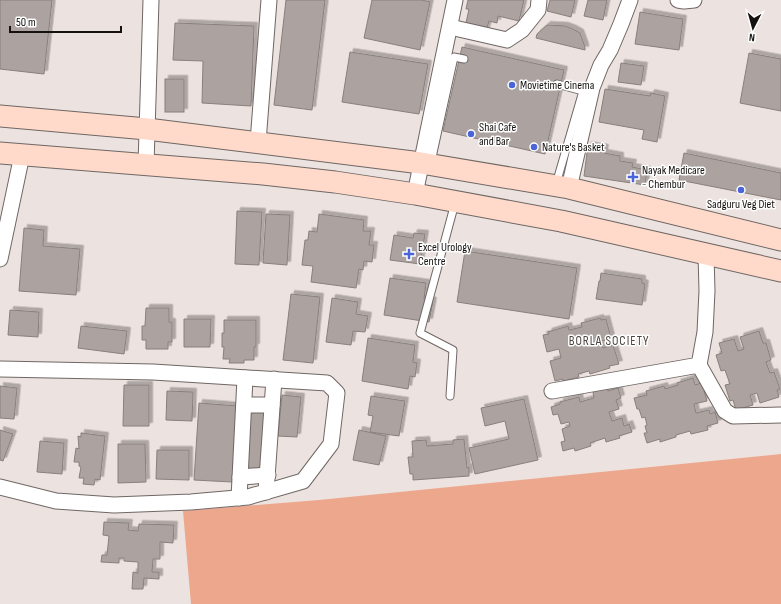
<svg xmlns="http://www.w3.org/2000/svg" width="781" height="604" font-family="'Sofia Sans Condensed',sans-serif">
	<defs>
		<filter id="shadow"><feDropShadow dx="3.5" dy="-3.5" stdDeviation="0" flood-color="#0004"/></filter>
	</defs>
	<rect width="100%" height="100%" fill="#ece2df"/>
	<path fill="#eda78c" d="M781,454V604H191L183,511L319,500Z"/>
	<g fill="#aca3a0" stroke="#88807c" filter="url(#shadow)">
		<path d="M0,0H52L44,74L0,69Z"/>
		<path d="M286,0H325L312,110L274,105Z"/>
		<path d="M372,0H422L430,2L420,50L364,38Z"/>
		<path d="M468,0H524L519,21L498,16L497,23L489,21L486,31L466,23L469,9H466Z"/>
		<path d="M550,0H575L571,17L547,11Z"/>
		<path d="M588,0H607L603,20L584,16Z"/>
		<path d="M640,12L683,19L679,50L635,44Z"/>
		<path d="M175,23L254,26L251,106L202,103L203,61L173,60Z"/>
		<path d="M547,25L565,26L573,29L580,33L585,47V50L536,38L537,34Z"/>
		<path d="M462,47L564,70L545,154L443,131Z"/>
		<path d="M350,52L428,64L419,114L342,102Z"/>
		<path d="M749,53L781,59V111L740,103Z"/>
		<path d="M621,63L644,66L641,85L618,82Z"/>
		<rect x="165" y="79" width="19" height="33"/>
		<path d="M605,89L650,96L651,93L665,96L657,142L642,139L644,130L599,122Z"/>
		<path d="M588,145L605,148L604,153L620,156V161L633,163L632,167L647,170L645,185L584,176Z"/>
		<path d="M684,153L781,173V200L679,180Z"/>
		<path d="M237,211L262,212L259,265L235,264Z"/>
		<path d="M266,214L290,215L287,265L263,263Z"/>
		<path d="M319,214L364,220L363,231H371L369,245H374L372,262L364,261L363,270L359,269L356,288L311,282L313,266L302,265L305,240H308L309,231L317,232Z"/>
		<path d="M24,228L44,230L43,246L80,249L76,295L19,291Z"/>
		<path d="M414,233L425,234L420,264L390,260L394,235L413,238Z"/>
		<path d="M465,251L577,268L569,319L457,302Z"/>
		<path d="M601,273L642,279V283L645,284L642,305L596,299L599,281H600Z"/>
		<path d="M390,278L426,283L424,299L433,301L429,322L384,315Z"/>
		<path d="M291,294L320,297L313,363L283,360Z"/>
		<path d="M332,298L358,302L356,314L368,316L365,332L353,331L351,345L326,342Z"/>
		<path d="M146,308H169V322H172V342H168V349H146V340H142V326H145Z"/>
		<path d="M10,310L39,312L38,337L8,335Z"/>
		<path d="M600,318L601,320L606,319L611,338L601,341L603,348L613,345L619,364L609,366L610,368L590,374L589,371L578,374L579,377L563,381V379L555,381L550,361L561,358L559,349L547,352L543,335L549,334L548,332L568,326L569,330L582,327L581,323Z"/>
		<path d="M184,319H211L210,347H184Z"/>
		<path d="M224,320H256V347H254V360H244V363H229L230,359H223L224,347H222V333H224Z"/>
		<path d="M81,326L127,331L124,354L78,348Z"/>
		<path d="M759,331L763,343H766L771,360L766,362L770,373L774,372L780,389L777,390L779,397L760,403L757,393L750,395L753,405L736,410L733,400L730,401L725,385L730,384L725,370L721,371L716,355L722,353L719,343L734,339L738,351L744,349L740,337Z"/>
		<path d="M368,338L415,345L413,362L417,363L415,377L410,376L408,389L362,381Z"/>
		<path d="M693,378L695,385L707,381L709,390L704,391L707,401L694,404L696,413L709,410L710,414L715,412L718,423L707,426L708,430L691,434L690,431L676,435V437L660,442V439L647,443L644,433H647L645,426L647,425L645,417L642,418L639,409H637L634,398L647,395L646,391L664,386L665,389L678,385L677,383Z"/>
		<path d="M124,385H149V426H123Z"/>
		<path d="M0,386L17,388L14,419L0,418Z"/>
		<path d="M607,388L608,391L618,388L621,398L616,400L619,409L609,412L612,421L622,418L624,426L629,424L632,432L619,436L620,438L606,442L605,438L590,443L591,446L575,451L574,448L563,451L561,442L565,441L562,429L570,426L569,422L561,424L558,414L553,415L551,407L560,404V402L579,397L580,402L594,398L593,392Z"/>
		<path d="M167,391L193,392L192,421L166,420Z"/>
		<path d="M282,395L301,397L297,437L278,436Z"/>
		<path d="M371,396L405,401L399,436L370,432L373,416L368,415Z"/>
		<path d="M524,399L538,460L475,474L469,448L509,439L505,421L485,426L481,408Z"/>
		<path d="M199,403L237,406L232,482L194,480Z"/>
		<path d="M247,407L265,408L263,469L242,476Z"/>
		<path d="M0,430L13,434L3,461L0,460Z"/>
		<path d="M359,430L386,436L379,465L353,460Z"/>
		<path d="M81,433L105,436L100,480L95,479L94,485L83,484L84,478H79L81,467L79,466V462H74L76,448L79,449L78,436L81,437Z"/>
		<path d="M464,439L467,468L469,467V476L413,480V474H410L408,457H413L412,441L426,440L427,446L453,444V440Z"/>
		<path d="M40,441L64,443L62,474L37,472Z"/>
		<path d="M118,444H145L146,482L118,483Z"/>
		<path d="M157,450H189V480L156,479Z"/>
		<path d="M104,522L129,523L128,530L138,531L139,524L174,525L173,543L160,542V559H153L152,572H159V579L144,578L143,589H132L133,572L138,573V562L124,561V558H119V563L101,562L102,555H107L109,536L103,535Z"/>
	</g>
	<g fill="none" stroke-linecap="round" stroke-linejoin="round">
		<g stroke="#6f6764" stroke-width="9">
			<g id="service">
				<path d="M431,162L454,57L464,59"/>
				<path d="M556,184L583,91L557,84"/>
				<path d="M450,396L453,350L420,333L455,203"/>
			</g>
		</g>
		<g stroke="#6f6764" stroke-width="17">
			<g id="minor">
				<path d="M678,0L684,1L694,0"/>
				<path d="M450,27L507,40L522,30L538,10L539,0"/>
				<path d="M258,142L269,0"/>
				<path d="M146,165L151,0"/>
				<path d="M569,188L592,88L601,65L610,50L621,24L630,0"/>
				<path d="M415,194L455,0"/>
				<path d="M0,259L22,155"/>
				<path d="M699,365L725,411L733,416L781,415"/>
				<path d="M0,369L153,372L327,383L337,393L331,444L303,481L248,497L191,502L114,505L56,501L0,487"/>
				<path d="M552,391L699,365L705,332L707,291L706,254"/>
				<path d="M244,405H272"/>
				<path d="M240,477L268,475"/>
				<path d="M266,492L274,379"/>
				<path d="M239,498L245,378"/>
			</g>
		</g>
		<g stroke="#6f6764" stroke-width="23">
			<g id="secondary">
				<path d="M0,116L147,129L421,163L569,188L781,240"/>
				<path d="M0,153L263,174L335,182L415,194L561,221L781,271"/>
			</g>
		</g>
		<use href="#service" stroke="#fff" stroke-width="7"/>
		<use href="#minor" stroke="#fff" stroke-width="15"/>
		<use href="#secondary" stroke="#ffd9c9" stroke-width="21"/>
	</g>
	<g fill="#4b65d9" stroke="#fff" stroke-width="1.5">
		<circle cx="512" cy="85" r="4"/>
		<circle cx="471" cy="134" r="4"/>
		<circle cx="534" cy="147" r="4"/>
		<path d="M631 171h4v4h4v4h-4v4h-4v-4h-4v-4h4z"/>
		<circle cx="741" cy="190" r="4"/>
		<path d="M407 248h4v4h4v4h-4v4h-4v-4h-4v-4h4z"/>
	</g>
	<g text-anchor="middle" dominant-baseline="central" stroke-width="3" stroke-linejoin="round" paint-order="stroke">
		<g font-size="12" fill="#14110f" stroke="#fff" text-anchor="start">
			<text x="520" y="85">Movietime Cinema</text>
			<text x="479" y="127">Shai Cafe<tspan x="479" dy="14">and Bar</tspan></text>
			<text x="542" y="147">Nature's Basket</text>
			<text x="642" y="170">Nayak Medicare<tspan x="642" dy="14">- Chembur</tspan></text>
			<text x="741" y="204" text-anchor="middle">Sadguru Veg Diet</text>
			<text x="418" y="247">Excel Urology<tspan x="418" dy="14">Centre</tspan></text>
		</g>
		<g font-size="13" letter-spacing="1" fill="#4a4340" stroke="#fff">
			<text x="609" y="341">BORLA SOCIETY</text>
		</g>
	</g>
	<g transform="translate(753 28) rotate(186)" stroke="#ffffff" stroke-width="3" paint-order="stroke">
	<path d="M0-3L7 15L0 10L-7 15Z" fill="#14110f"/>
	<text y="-6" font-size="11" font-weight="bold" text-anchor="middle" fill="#14110f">N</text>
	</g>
	<path d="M10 26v6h111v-6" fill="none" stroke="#14110f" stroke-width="2"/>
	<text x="16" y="26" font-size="12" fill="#14110f" stroke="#ffffff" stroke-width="3" paint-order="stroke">50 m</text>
</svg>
